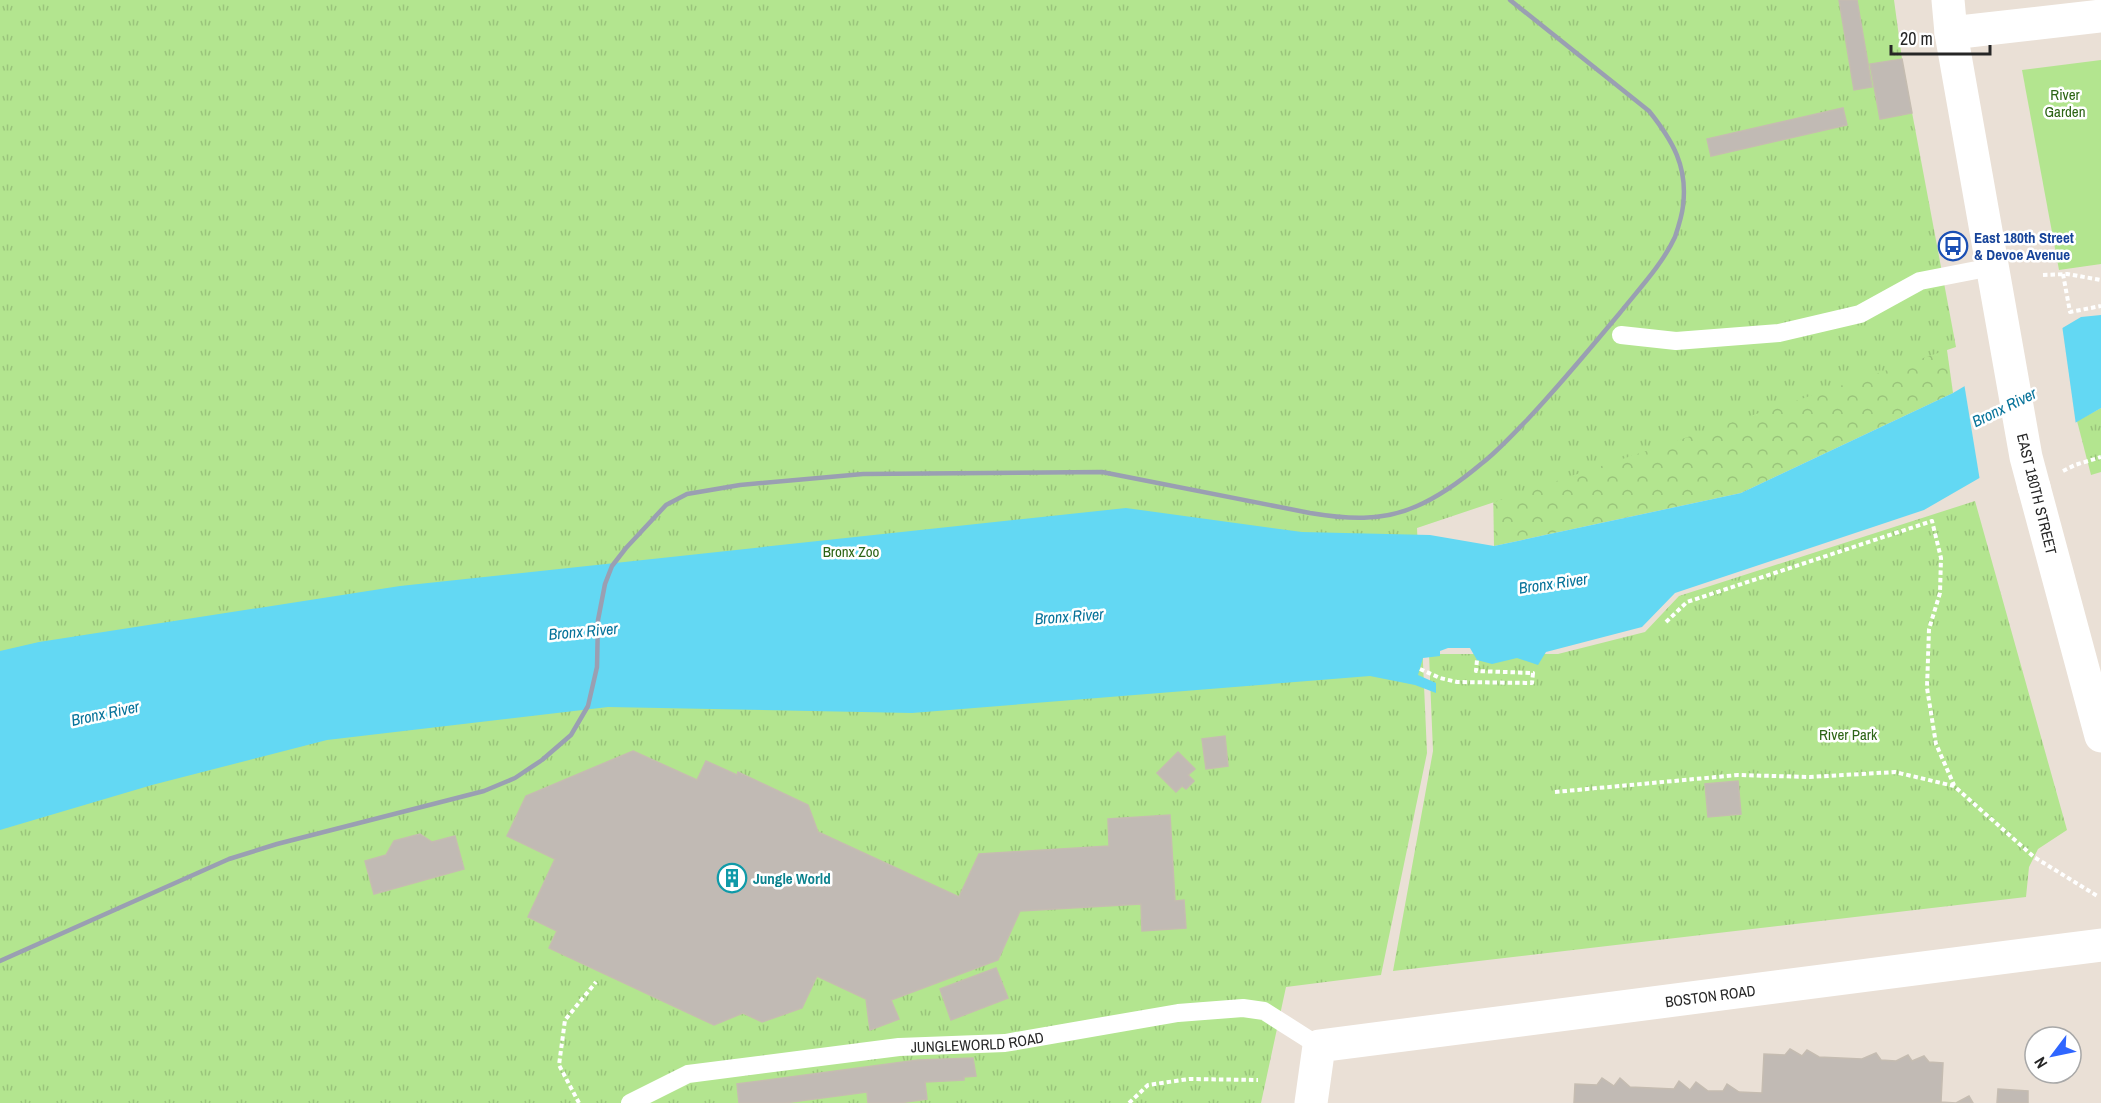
<svg xmlns="http://www.w3.org/2000/svg" width="2101" height="1103" font-family="'Archivo Narrow',sans-serif">
	<defs>
		<pattern id="forest-crowns" width="20" height="18" patternUnits="userSpaceOnUse" patternTransform="scale(1.5)"><rect width="20" height="18" fill="#b3e58f"/><path d="M2 6a3 3 0 1 1 6 0M12 15a3 3 0 1 1 6 0" fill="none" stroke="#9ac47b"/></pattern>
		<pattern id="park-tufts" width="24" height="20" patternUnits="userSpaceOnUse" patternTransform="scale(1.5)"><rect width="24" height="20" fill="#b3e58f"/><path d="M3 7l-1-3M5 7V3M7 7l1-3M15 17l-1-3M17 17v-4M19 17l1-3" fill="none" stroke="#9ac47b"/></pattern>
	</defs>
	<rect width="100%" height="100%" fill="#eae0d6"/>
	<path fill="url(#forest-crowns)" d="M1941,307L1953,393L1741,493L1494,546L1493,483Z"/>
	<g fill="url(#park-tufts)">
		<path d="M0,0H1894L1902,59L1956,347L1417,528L1427,753L1381,975L1286,987L1261,1103H0Z"/>
		<path d="M2101,408V472L2091,475L2077,421Z"/>
		<path d="M1975,501L2067,830L2038,849L2029,867L2026,897L1393,971L1433,751L1429,654H1558L1645,632L1679,596Z"/>
	</g>
	<path fill="#b3e58f" d="M2101,60V264L2059,270L2022,70Z"/>
	<path fill="#63d8f3" d="M2101,315V408L1924,510L1675,593L1642,627L1546,652L1538,665L1517,658L1492,664L1477,660L1470,648H1448L1440,651V656L1423,658L1418,675L1436,683V693L1415,685L1370,676L912,713L608,707L327,740L152,785L0,830V651L39,642L400,586L1126,508L1302,532L1430,535L1494,546L1741,493L1953,393L2081,317Z"/>
	<path fill="#eae0d6" d="M2062,325L2076,425L1980,481L1964,383Z"/>
	<g fill="#c1bab4" stroke="#c5bcb1" stroke-width="1.5">
		<path d="M1839,0H1857L1872,87L1854,90Z"/>
		<path d="M1902,59L1912,113L1880,119L1870,64Z"/>
		<path d="M1843,108L1847,125L1711,156L1707,139Z"/>
		<path d="M1225,736L1228,766L1206,769L1202,739Z"/>
		<path d="M633,751L697,780L706,761L737,775L738,772L808,805L818,832L959,897L979,854L1109,846L1108,819L1170,815L1175,901L1184,900L1186,928L1142,931L1141,904L1020,911L998,960L891,1000L899,1019L870,1030L866,999L817,976L802,1008L762,1022L743,1013L714,1025L549,948L557,931L528,917L555,859L507,836L526,796Z"/>
		<path d="M1178,752L1195,769L1188,775L1194,781L1186,789L1182,786L1176,792L1157,773Z"/>
		<path d="M1738,781L1741,814L1708,817L1705,784Z"/>
		<path d="M420,834L432,842L455,836L464,869L374,894L365,861L386,855L394,841Z"/>
		<path d="M996,968L1008,998L951,1020L940,989Z"/>
		<path d="M1790,1049L1802,1056L1807,1050L1819,1057L1862,1059L1876,1053L1881,1060L1896,1061L1908,1055L1912,1061L1924,1056L1929,1062L1943,1063L1941,1102L1956,1103L1969,1096L1973,1103H1574L1575,1084L1597,1085L1602,1078L1614,1086L1620,1078L1630,1087L1674,1089L1679,1081L1690,1090L1696,1082L1708,1091H1723L1727,1084L1739,1092L1762,1093L1764,1054L1785,1055Z"/>
		<path d="M973,1058L976,1076L964,1077V1080L925,1082L927,1099L899,1103H868L867,1092L784,1103H739L737,1084L918,1060Z"/>
		<path d="M1998,1089L2028,1091V1103H1997Z"/>
	</g>
	<g fill="none" stroke-linecap="round" stroke-linejoin="round">
		<g stroke="#fff" stroke-width="4" stroke-dasharray="4.5 3" stroke-linecap="butt">
			<path d="M2063,274L2070,312L2101,306"/>
			<path d="M2043,275L2067,274L2101,280"/>
			<path d="M2063,471L2075,465L2101,457"/>
			<path d="M1666,622L1687,602L1932,521L1941,558L1940,593L1929,629L1927,688L1936,744L1954,785"/>
			<path d="M1420,669L1440,678L1457,682L1532,683L1533,673L1476,671L1477,660"/>
			<path d="M1555,792L1738,775L1810,777L1895,772L1954,786L2034,857L2099,897"/>
			<path d="M579,1103L559,1065L565,1020L596,982"/>
			<path d="M1129,1103L1148,1085L1189,1079L1258,1080"/>
		</g>
		<g stroke="#fff" stroke-width="18">
			<path d="M1621,335L1676,341L1779,333L1860,314L1920,281L1992,267"/>
			<path id="s1" d="M630,1103L688,1074L899,1047L1005,1043L1178,1013L1243,1008L1264,1011L1319,1046"/>
		</g>
		<g stroke="#fff" stroke-width="33">
			<path d="M1951,33L2101,16"/>
			<path id="s2" d="M1311,1103L1319,1046L2101,945"/>
		</g>
		<path stroke="#fff" stroke-width="33" d="M1948,0L1951,33L2026,457L2034,487"/>
		<path stroke="#fff" stroke-width="33" d="M2034,487L2101,736"/>
		<path stroke="#9a9fb2" stroke-width="4.5" d="M0,961L229,859L277,844L484,791L515,778L542,760L571,735L588,706L597,667L598,620L605,584L612,566L626,548L666,505L687,494L740,485L863,474L1102,472L1310,513C1346,519 1382,522 1417,506C1440,496 1462,480 1481,464C1498,451 1512,435 1527,420C1559,386 1589,350 1619,314C1638,290 1662,265 1675,237C1678,228 1682,216 1683,206C1688,167 1673,141 1649,111L1510,0"/>
	</g>
	<defs>
		<g id="bus-ring" transform="scale(1.5)"><circle r="9.5" fill="#fff" stroke="#1a4fb4" stroke-width="1.5"/><path d="M-5-6H5V4H4V6H2V4H-2V6H-4V4H-5ZM-3.5-4V0h7V-4ZM-3.5 1.2v1.5H-2V1.2ZM2 1.2v1.5H3.5V1.2Z" fill="#1a4fb4"/></g>
		<g id="building-ring" transform="scale(1.5)"><circle r="9.5" fill="#fff" stroke="#0f9aa8" stroke-width="1.5"/><path d="M-4-6H4V6H1V3H-1V6H-4ZM-2.5-4.3h1.7v1.8h-1.7ZM.8-4.3h1.7v1.8H.8ZM-2.5-1h1.7V.8h-1.7ZM.8-1h1.7V.8H.8Z" fill="#0f9aa8"/></g>
	</defs>
	<g fill-rule="evenodd">
		<use href="#bus-ring" x="1953" y="246"/>
		<use href="#building-ring" x="732" y="878"/>
	</g>
	<g text-anchor="middle" dominant-baseline="central" stroke-width="5" stroke-linejoin="round" paint-order="stroke">
		<g font-size="15" fill="#2c6415" stroke="#fff">
			<text x="2065" y="94">River<tspan x="2065" dy="17">Garden</tspan></text>
			<text x="851" y="551">Bronx Zoo</text>
			<text x="1848" y="734">River Park</text>
		</g>
		<g font-size="15" font-weight="bold" fill="#164399" stroke="#fff" text-anchor="start">
			<text x="1974" y="237">East 180th Street<tspan x="1974" dy="17">&amp; Devoe Avenue</tspan></text>
		</g>
		<g font-size="15" fill="#262626" stroke="#fff">
			<text transform="translate(2037 494) rotate(76)">EAST 180TH STREET</text>
			<text stroke="none"><textPath href="#s2" startOffset="452">BOSTON ROAD</textPath></text>
			<text stroke="none"><textPath href="#s1" startOffset="356">JUNGLEWORLD ROAD</textPath></text>
		</g>
		<g font-size="15" font-weight="bold" fill="#0d838f" stroke="#fff" text-anchor="start">
			<text x="753" y="878">Jungle World</text>
		</g>
		<g font-size="16" font-style="italic" fill="#07739a" stroke="#fff">
			<text transform="translate(2004 407) rotate(-26)">Bronx River</text>
			<text transform="translate(1553 583) rotate(-8)">Bronx River</text>
			<text transform="translate(1069 616) rotate(-4)">Bronx River</text>
			<text transform="translate(583 631) rotate(-5)">Bronx River</text>
			<text transform="translate(105 713) rotate(-12)">Bronx River</text>
		</g>
	</g>
	<g transform="translate(2053 1055) rotate(238)"><circle r="28" fill="#ffffff" stroke="#a8a8a8" stroke-width="1.5"/>
	<path d="M0-4.5L10 22L0 15L-10 22Z" fill="#2f66ff"/>
	<text y="-9" font-size="16" font-weight="bold" text-anchor="middle" fill="#262626">N</text>
	</g>
	<path d="M1891 45v9h99v-9" fill="none" stroke="#262626" stroke-width="3"/>
	<text x="1900" y="45" font-size="18" fill="#262626" stroke="#ffffff" stroke-width="4.5" paint-order="stroke">20 m</text>
</svg>
